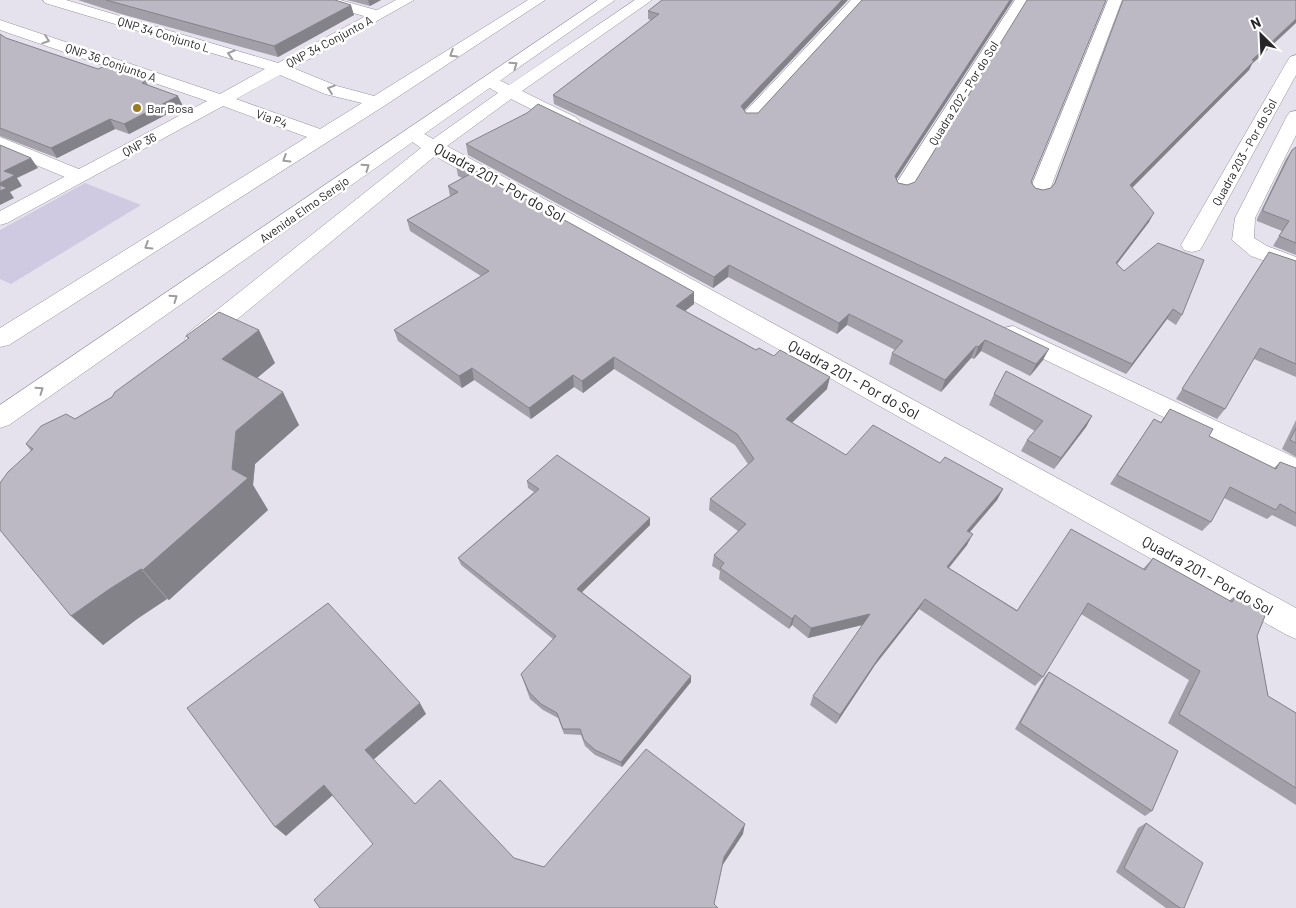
<svg xmlns="http://www.w3.org/2000/svg" width="1296" height="908" font-family="Barlow,sans-serif">
	<rect width="100%" height="100%" fill="#e5e2ee"/>
	<path fill="#cfc9e1" d="M85,183L141,205L11,284L0,279V230Z"/>
	<g fill="none" stroke-linecap="round" stroke-linejoin="round">
		<g stroke="#95929d" stroke-width="1">
			<g id="street">
				<path d="M316,0H340L383,12L386,15L378,20L318,3Z"/>
				<path d="M635,0H652L522,91L577,118L580,122L577,126H565L511,99L447,146L1296,608V639L1285,634L435,156L206,345L197,347L188,345L185,339L188,333L421,148L403,135L405,131H419L433,139L498,93L480,82L483,78H495L509,85Z"/>
				<path d="M851,0H866L757,120H745L742,116L745,112Z"/>
				<path d="M1015,0H1029L911,191L904,193L897,191L894,187Z"/>
				<path d="M1108,0H1122L1049,192L1046,196L1039,198L1032,196L1029,192Z"/>
				<path d="M1296,55V75L1203,245L1200,250L1192,252L1184,250L1181,245L1288,60L1290,57Z"/>
				<path d="M1296,111V135L1255,218L1254,238L1267,246L1296,257V272L1251,256L1232,240L1235,218L1287,116L1290,112Z"/>
				<path d="M0,137L86,172L89,176L86,180H72L0,150Z"/>
				<path d="M1013,326L1296,458V481L1004,340L1001,334L1004,328Z"/>
			</g>
		</g>
		<g stroke="#95929d" stroke-width="1">
			<g id="secondary">
				<path d="M43,0H66L278,63L396,0H414L293,68L337,86L374,96L528,0H545L384,106L9,345L0,347V328L307,137L223,106L7,223L0,225V211L207,101L0,30V20L220,94L265,69L45,3ZM280,75L325,94L362,103L320,129L236,99Z"/>
				<path d="M598,0H615L9,425L0,428V405Z"/>
			</g>
		</g>
		<use href="#street" fill="#fff" fill-rule="evenodd"/>
		<use href="#secondary" fill="#fff" fill-rule="evenodd"/>
	</g>
	<g fill="#a29fa9">
		<path d="M78,0H335L354,15L278,57L121,14Z"/>
		<path d="M347,0H381L370,6Z"/>
		<path d="M662,0L746,113H758L862,0H1013L896,180L898,183L907,185L1031,182L1035,188L1043,190L1051,188L1054,184L1123,0L1252,64L1249,70L1132,188L1149,222L1117,264L1124,271L1182,315L1176,325L1167,319L1126,374L554,104L553,95L651,20L648,19V11Z"/>
		<path d="M0,34L6,38L98,69L146,81L148,85L183,106L129,134L115,129L57,158L0,136Z"/>
		<path d="M466,144L1043,360L1030,376L981,351L974,359L971,358L941,392L889,364L892,353L895,350L847,325L837,334L728,277L713,288L468,155Z"/>
		<path d="M1296,147V255L1273,246L1282,231L1257,221V219L1286,159L1292,150Z"/>
		<path d="M460,162L694,304L685,311L827,389L792,423L846,455L940,463L1003,489L997,500L970,532L967,545L949,568L1017,610L1143,569L1153,558L1229,601L1237,594L1257,636L1268,696L1296,713V805L1168,723L1189,680L1081,614L1043,677L1035,686L919,609L875,665L836,724L810,705L813,696L863,625L808,638L792,625L789,629L719,579L720,571L712,566L714,555L738,531L709,510L710,499L748,464L735,445L614,369L583,393L574,387L531,419L474,380L462,388L398,341L394,330L481,276L410,231L407,220L450,196L448,186L462,178L458,176L456,165Z"/>
		<path d="M1269,252L1296,261V377L1254,359L1225,409L1217,419L1176,399Z"/>
		<path d="M186,336L275,363L257,378L299,425L255,464L253,485L268,510L169,600L167,599L137,619L103,645L31,451L26,444L75,419L112,397L188,339Z"/>
		<path d="M994,394L1092,416L1086,427L1054,469L1021,451L1027,440L1035,431L989,405Z"/>
		<path d="M1170,409L1209,436L1274,468L1280,462L1296,468V527L1272,515L1267,519L1224,498L1211,522L1202,531L1110,484L1154,419L1161,422Z"/>
		<path d="M1296,420V457L1282,449Z"/>
		<path d="M527,481L650,525L582,592L691,676V682L622,767L595,755L585,746L581,735L564,734L558,718L543,710L530,699L521,674L553,639L461,565L458,558L534,492L528,488Z"/>
		<path d="M1049,672L1152,811L1145,816L1015,729L1044,678Z"/>
		<path d="M1146,823L1184,908H1166L1116,872L1138,828Z"/>
	</g>
	<g fill="#848289">
		<path d="M368,0H381L370,6Z"/>
		<path d="M842,0H848L740,115L741,106Z"/>
		<path d="M1010,0H1013L892,186L895,176Z"/>
		<path d="M351,5L354,15L278,57L274,46Z"/>
		<path d="M1296,19V23L1252,64L1249,70L1125,195L1130,185L1252,60Z"/>
		<path d="M178,96L183,106L129,134L124,124Z"/>
		<path d="M110,119L115,129L57,158L51,148Z"/>
		<path d="M31,158L38,168L17,178L22,186L10,192L14,198L0,205V183L4,171Z"/>
		<path d="M1154,213L1149,222L1110,273L1116,263Z"/>
		<path d="M729,265L728,277L713,288L714,277Z"/>
		<path d="M694,292V304L676,318V306Z"/>
		<path d="M1173,309L1167,319L1126,374L1132,364Z"/>
		<path d="M849,314L847,325L837,334L839,323Z"/>
		<path d="M259,330L275,363L240,392L222,359Z"/>
		<path d="M985,340L981,351L974,359L978,347Z"/>
		<path d="M976,346L971,358L941,392L945,380Z"/>
		<path d="M1049,349L1043,360L1030,376L1036,364Z"/>
		<path d="M614,357V369L583,393L582,381Z"/>
		<path d="M472,368L474,380L462,388L459,376Z"/>
		<path d="M573,375L574,387L531,419L529,408Z"/>
		<path d="M830,377L827,389L783,431L786,419Z"/>
		<path d="M283,392L299,425L255,464L253,485L268,510L169,600L143,570L232,469L236,431Z"/>
		<path d="M1092,416L1086,427L1054,469L1061,458Z"/>
		<path d="M1003,489L997,500L962,541L967,531Z"/>
		<path d="M650,518V525L578,596L577,589Z"/>
		<path d="M973,534L967,545L941,577L947,567Z"/>
		<path d="M141,569L167,599L137,619L103,645L71,616L108,590Z"/>
		<path d="M925,599L919,609L875,665L836,724L840,715L880,656Z"/>
		<path d="M870,614L866,624L808,638L811,628Z"/>
		<path d="M795,615L792,625L789,629L792,619Z"/>
		<path d="M691,676V682L622,767L621,762Z"/>
		<path d="M420,703L426,714L372,761L365,750Z"/>
		<path d="M324,785L333,795L286,836L275,827Z"/>
		<path d="M745,824L743,834L722,866L724,857Z"/>
	</g>
	<g fill="#bcb9c4" stroke="#848289">
		<path d="M106,0H335L351,5L274,46Z"/>
		<path d="M662,0H842L741,106L746,113H758L862,0H1010L895,176L898,183L907,185L915,182L1027,0H1106L1031,182L1035,188L1043,190L1051,188L1055,183L1123,0H1296V19L1252,60L1254,61L1130,185L1154,213L1116,263L1124,271L1158,243L1204,260L1182,315L1173,309L1132,364L553,95L659,14L648,11Z"/>
		<path d="M0,34L6,38L98,69L105,66L146,81L142,83L178,96L124,124L110,119L51,148L0,128Z"/>
		<path d="M538,104L1049,349L1036,364L985,340L978,347L976,346L945,380L892,353L903,341L849,314L839,323L729,265L714,277L466,144L527,113Z"/>
		<path d="M0,145L31,158L4,171L15,175L0,183Z"/>
		<path d="M1296,147V243L1279,236L1289,221L1263,211V209L1292,150Z"/>
		<path d="M460,162L694,292L676,306L756,350L759,348L774,356L780,350L830,377L786,419L846,455L873,425L940,463L945,457L1003,489L967,531L973,534L947,567L1017,611L1071,529L1145,570L1153,558L1232,602L1237,594L1267,611L1257,636L1268,696L1296,713V788L1179,714L1200,671L1088,603L1043,677L925,599L880,656L840,715L813,696L870,614L811,628L795,615L792,619L720,568L724,563L714,555L746,524L710,499L754,459L737,434L614,357L582,381L573,375L529,408L472,368L459,376L394,330L489,271L407,220L458,192L448,186L472,173L456,165Z"/>
		<path d="M0,185L7,188L0,191Z"/>
		<path d="M1269,252L1296,261V364L1260,348L1225,409L1182,389Z"/>
		<path d="M219,312L259,330L222,359L283,392L236,431L232,469L248,478L143,570L141,569L108,590L71,616L0,530V483L8,472L33,449L26,444L41,426L66,414L75,419L112,397L115,392L189,338L186,336Z"/>
		<path d="M1006,371L1092,416L1061,458L1027,440L1043,421L994,394Z"/>
		<path d="M1170,409L1213,429L1209,436L1276,469L1280,462L1296,468V513L1280,504L1276,510L1230,487L1211,522L1117,475L1154,419L1161,423Z"/>
		<path d="M1296,428V443L1290,440Z"/>
		<path d="M557,455L650,518L577,589L691,676L621,762L595,750L584,740L580,729H563L557,713L541,704L529,692L521,674L556,636L458,558L539,489L527,481Z"/>
		<path d="M328,603L420,703L365,750L415,804L440,780L514,858L544,867L646,749L745,824L724,857L714,904L718,908H320L314,900L373,844L324,785L275,827L187,708Z"/>
		<path d="M1049,672L1178,751L1152,811L1020,723Z"/>
		<path d="M1146,823L1203,863L1184,908H1180L1124,868Z"/>
	</g>
	<defs><path id="oneway-chevron" d="M-2-3.5L2.5 0L-2 3.5" fill="none" stroke-width="1.6" stroke-linecap="round" stroke-linejoin="round" transform="scale(1.25)"/></defs>
	<g stroke="#9d9d9f">
		<use href="#oneway-chevron" transform="translate(46 40) rotate(19)"/>
		<use href="#oneway-chevron" transform="translate(231 54) rotate(-163)"/>
		<use href="#oneway-chevron" transform="translate(453 54) rotate(148)"/>
		<use href="#oneway-chevron" transform="translate(514 65) rotate(-35)"/>
		<use href="#oneway-chevron" transform="translate(331 89) rotate(-161)"/>
		<use href="#oneway-chevron" transform="translate(286 159) rotate(148)"/>
		<use href="#oneway-chevron" transform="translate(366 167) rotate(-35)"/>
		<use href="#oneway-chevron" transform="translate(148 246) rotate(148)"/>
		<use href="#oneway-chevron" transform="translate(174 298) rotate(-35)"/>
		<use href="#oneway-chevron" transform="translate(40 390) rotate(-35)"/>
	</g>
	<circle fill="#9b7c25" stroke="#fff" stroke-width="2" cx="137" cy="108" r="5"/>
	<g text-anchor="middle" dominant-baseline="central" stroke-width="5" stroke-linejoin="round" paint-order="stroke">
		<g font-size="12" fill="#262529" stroke="#fff">
			<text transform="translate(164 34) rotate(17)">QNP 34 Conjunto L</text>
			<text transform="translate(329 41) rotate(-28)">QNP 34 Conjunto A</text>
			<text transform="translate(111 62) rotate(19)">QNP 36 Conjunto A</text>
			<text transform="translate(963 93) rotate(-58)">Quadra 202 - Por do Sol</text>
			<text transform="translate(272 118) rotate(20)">Via P4</text>
			<text transform="translate(139 144) rotate(-28)">QNP 36</text>
			<text transform="translate(1244 152) rotate(-61)">Quadra 203 - Por do Sol</text>
			<text transform="translate(304 209) rotate(-35)">Avenida Elmo Serejo</text>
		</g>
		<g font-size="12" fill="#262529" stroke="#fff" text-anchor="start">
			<text x="147" y="108">Bar Bosa</text>
		</g>
		<g font-size="15" fill="#262529" stroke="#fff">
			<text transform="translate(500 182) rotate(29)">Quadra 201 - Por do Sol</text>
			<text transform="translate(854 379) rotate(29)">Quadra 201 - Por do Sol</text>
			<text transform="translate(1208 575) rotate(29)">Quadra 201 - Por do Sol</text>
		</g>
	</g>
	<g transform="translate(1261 35) rotate(336)" stroke="#ffffff" stroke-width="4" paint-order="stroke">
	<path d="M0-4L9 19L0 12L-9 19Z" fill="#262529"/>
	<text y="-8" font-size="14" font-weight="bold" text-anchor="middle" fill="#262529">N</text>
	</g>
</svg>
